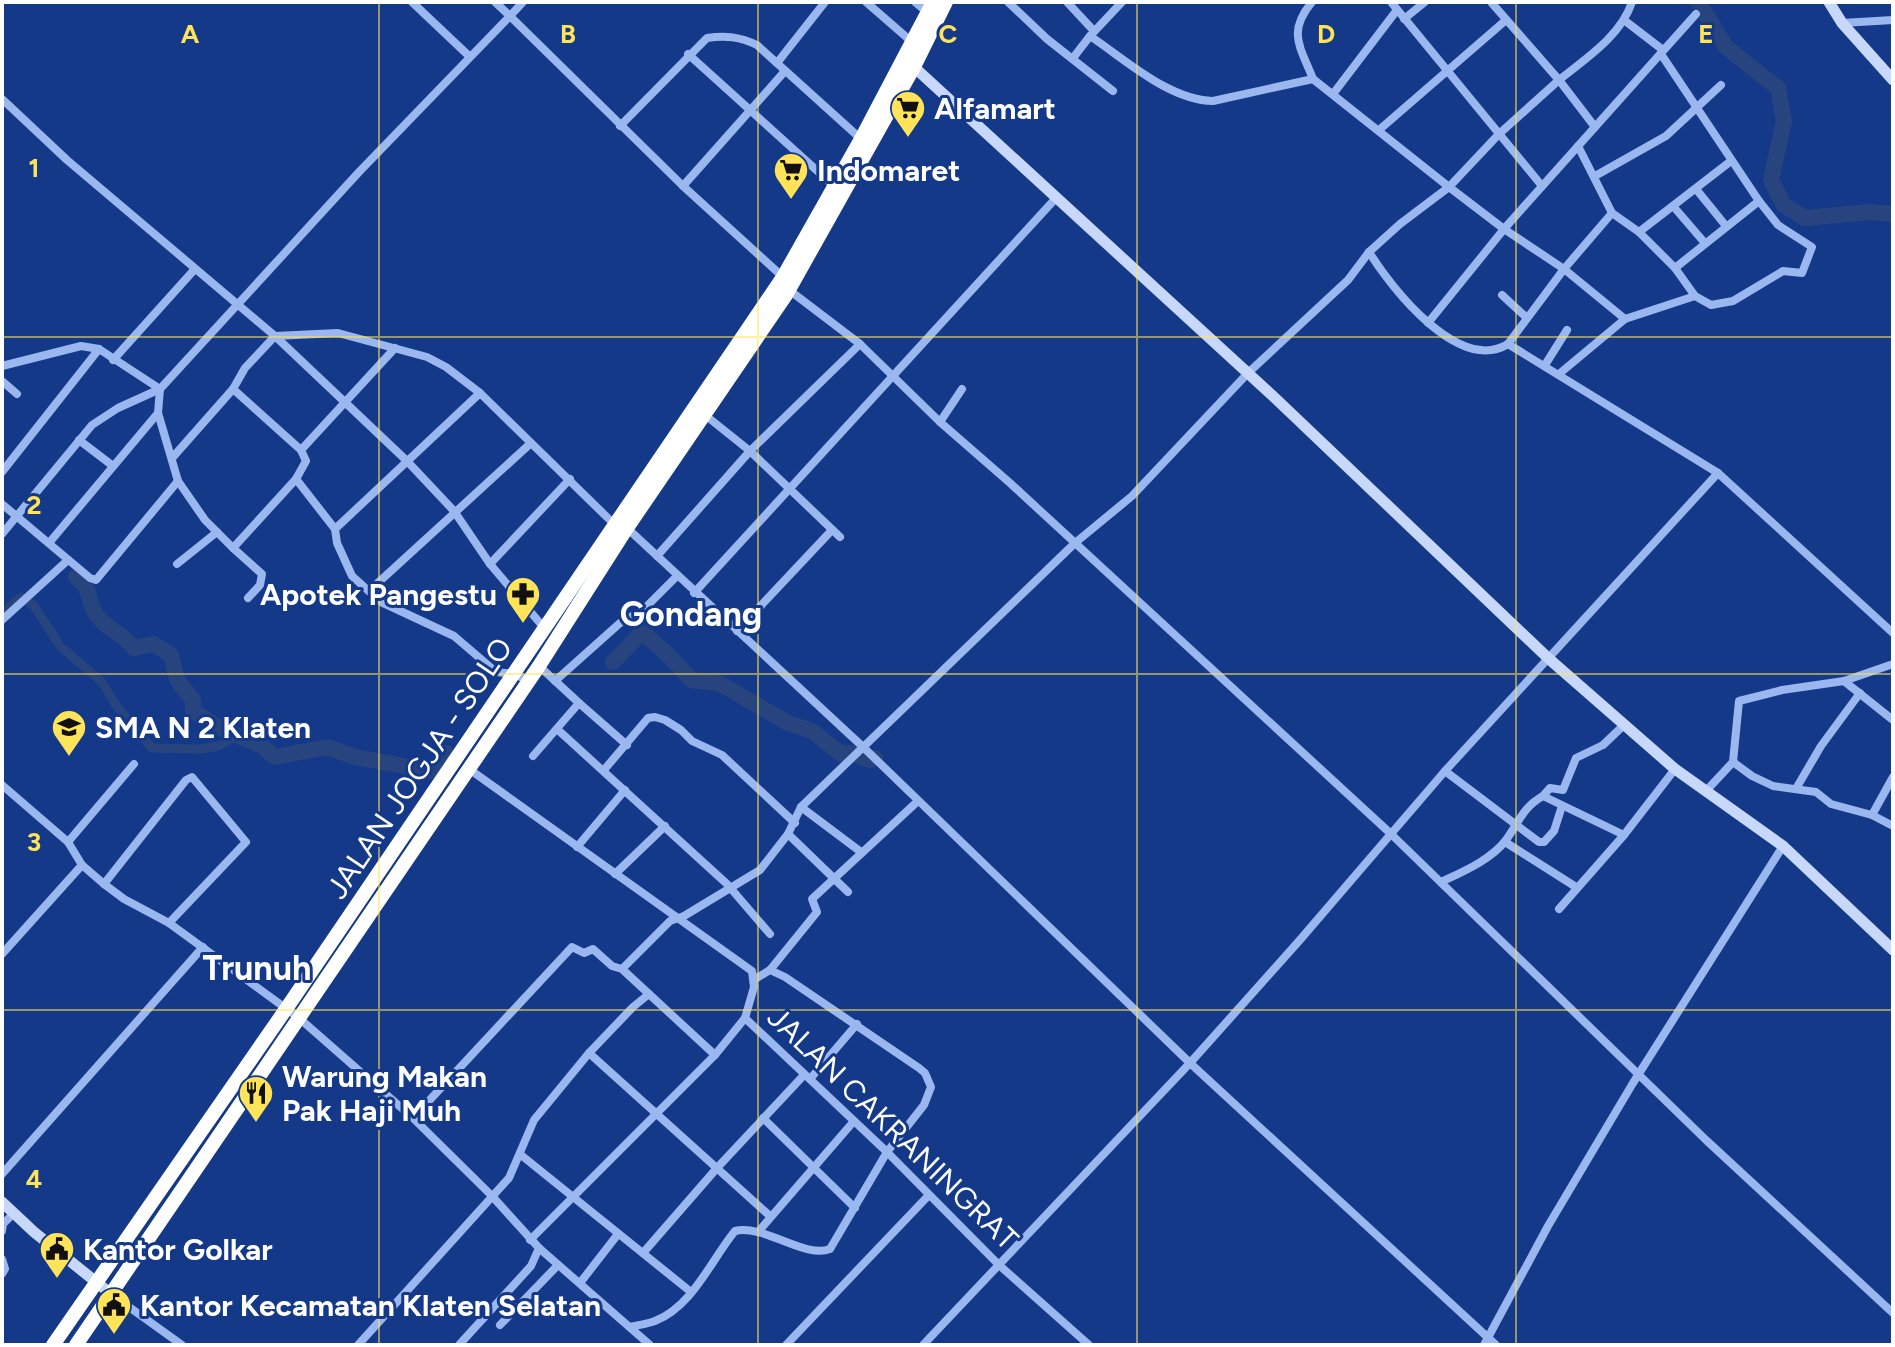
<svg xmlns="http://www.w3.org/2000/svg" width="1895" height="1347" font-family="Figtree,sans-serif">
	<rect width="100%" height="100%" fill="#143989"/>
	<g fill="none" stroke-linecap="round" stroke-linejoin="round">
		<path stroke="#28447f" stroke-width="9" d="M2,613L21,597L34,606L60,646L102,682L115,704L152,748L201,749L218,746L238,735"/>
		<g stroke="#28447f" stroke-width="16">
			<path d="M1698,2L1726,47L1778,88L1784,121L1771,180L1784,205L1805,218L1871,212L1893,214"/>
			<path d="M76,577C94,590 86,603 98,617C109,630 124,635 134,648L154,644L171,655L177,680L193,700V711L216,726L262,746L275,757L327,747L355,757L431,771L446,753"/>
			<path d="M613,662L642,632C660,647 677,662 691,680L719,683L788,723L812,731L841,754L851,753L870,760L875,758"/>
		</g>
		<g stroke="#9ab7ef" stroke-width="8">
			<path d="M412,2L469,56"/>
			<path d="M523,2L510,16L683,186L783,277"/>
			<path d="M866,2L912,42"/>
			<path d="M915,2L928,13"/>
			<path d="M1008,2L1047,39L1113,91"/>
			<path d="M1067,2L1094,31"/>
			<path d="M1391,2L1542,186"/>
			<path d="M1491,2L1559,80C1585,59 1621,36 1632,2"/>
			<path d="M1404,19L1425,2"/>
			<path d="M1624,20L1663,50"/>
			<path d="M1842,23L1893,20"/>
			<path d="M1090,36L1122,2"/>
			<path d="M688,54L834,186"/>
			<path d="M1073,58L1090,36C1126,60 1169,100 1213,101L1313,79C1300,46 1287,32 1312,2"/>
			<path d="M777,63L825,2"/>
			<path d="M1313,79L1449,187L1504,229L1564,269L1625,319"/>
			<path d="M1333,94L1397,10"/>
			<path d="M2,99L67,160L275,336L407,461L454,511L490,564L545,629"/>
			<path d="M620,126L707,38C726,35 740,37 757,45L861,139"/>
			<path d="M1379,130L1506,20"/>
			<path d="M1578,146L1612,213L1639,232L1675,268L1695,296L1711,305L1733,301L1783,271L1802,273L1812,247L1778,225L1759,201L1661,54"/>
			<path d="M1595,176L1666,136L1721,85"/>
			<path d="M683,186L785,71"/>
			<path d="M1696,189L1726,226"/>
			<path d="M1673,206L1704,242"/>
			<path d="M1639,232L1731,161"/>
			<path d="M1369,252C1392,289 1459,374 1508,344L1564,269L1612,213"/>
			<path d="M1675,268L1759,201"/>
			<path d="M789,290L860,344L940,422L1010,483L1390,833L1706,1140L1893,1313"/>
			<path d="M1502,295L1527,318"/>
			<path d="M1428,323L1504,229L1696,14"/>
			<path d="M1508,344L1718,473L1893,633"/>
			<path d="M113,360L194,270"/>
			<path d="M1545,365L1567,330"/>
			<path d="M2,366L81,346L99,349L160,389L158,413L178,481L205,520L233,548"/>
			<path d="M1559,374L1625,319L1695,296"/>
			<path d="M2,381L17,394"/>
			<path d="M233,389L301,450L306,461L296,479L233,548L262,574L260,585L248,598"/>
			<path d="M705,415L750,451L840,537"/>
			<path d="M940,422L962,389"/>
			<path d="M79,440L113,466"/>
			<path d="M301,450L395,348"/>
			<path d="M173,457L233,389L245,368L275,336L338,333L427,357L446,367L480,393L615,525"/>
			<path d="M2,472L99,349"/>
			<path d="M296,479L335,529L337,543L352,576L381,602L454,636L496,672L514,674L529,681"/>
			<path d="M2,504L90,578L96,580L178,481"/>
			<path d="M627,528L862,746L1190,1063L1496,1345"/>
			<path d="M335,529L480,393"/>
			<path d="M2,534L92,425L118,408L160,389L359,172L510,16L495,2"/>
			<path d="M49,543L158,413"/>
			<path d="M657,556L750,451L860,344"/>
			<path d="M177,564L217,532"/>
			<path d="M490,564L570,479"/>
			<path d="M369,591L531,443"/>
			<path d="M694,593L1056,198"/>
			<path d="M2,620L68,560"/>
			<path d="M737,631L832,530"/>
			<path d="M555,681L620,623L643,610L677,576"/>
			<path d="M1844,681L1893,720"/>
			<path d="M579,703L627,745"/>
			<path d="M557,729L727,884L770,934"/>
			<path d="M533,756L579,703L539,666"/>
			<path d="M1733,762L1752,776L1773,786L1816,792L1831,804L1872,815L1893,826"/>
			<path d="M469,769L752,971L754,987L745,1018L887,1152L999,1265L1089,1345"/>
			<path d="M604,770L648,718L655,717L665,720L681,730L692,741L722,755L795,823"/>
			<path d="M1445,771L1539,842H1544L1554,831L1562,806"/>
			<path d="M2,785L68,842L82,865L104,884L124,899L169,923L299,1018L413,1118L492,1196L539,1248L650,1345"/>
			<path d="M1797,787L1821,746L1860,693"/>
			<path d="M1706,791L1733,762L1739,701L1782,690L1844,681L1893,664"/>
			<path d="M1543,796L1550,788L1563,790L1576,758L1603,745L1624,725"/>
			<path d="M801,807L861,852"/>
			<path d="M1872,815L1893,777"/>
			<path d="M788,834L848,892"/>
			<path d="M68,842L134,764"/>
			<path d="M1505,842L1576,887"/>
			<path d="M577,847L625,790"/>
			<path d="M615,874L665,826"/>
			<path d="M1441,882C1462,872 1491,860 1506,840C1519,822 1523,807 1543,796L1624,835"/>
			<path d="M104,884L186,780L192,777L246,842L169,923"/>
			<path d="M1559,909L1624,835L1675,769"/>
			<path d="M2,954L82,865"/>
			<path d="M770,970L817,912L812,899L918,801"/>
			<path d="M649,994L715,1055"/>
			<path d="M589,1053L770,1216"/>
			<path d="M810,1079L857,1024"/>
			<path d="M413,1118L572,947L584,953L593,949L612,966L622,969"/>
			<path d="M763,1118L855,1208"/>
			<path d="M521,1155L691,1292"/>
			<path d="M2,1174L203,947"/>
			<path d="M2,1231L3,1224L14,1213"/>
			<path d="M758,1232L854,1121"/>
			<path d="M530,1240L715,1055L745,1018"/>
			<path d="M643,1253L717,1168L804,1075"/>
			<path d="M2,1259L5,1269L2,1274"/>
			<path d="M580,1283L618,1234"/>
			<path d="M111,1294L182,1345"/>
			<path d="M500,1325L558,1265"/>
			<path d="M630,1327C638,1325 647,1324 655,1321C693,1306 711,1260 735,1231C764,1224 805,1259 830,1249L887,1152L924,1105L931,1087L925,1073L919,1068L785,977L770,970L755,979"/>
			<path d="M358,1345L509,1178L534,1120L589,1053L633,1007L649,994L622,969L670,921L684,916L760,870L788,834L801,807L1075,543L1132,496L1248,373L1348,280L1369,252L1400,224L1449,187L1499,134L1559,80L1595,127"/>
			<path d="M459,1345L531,1266L539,1248"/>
			<path d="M786,1345L929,1195"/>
			<path d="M923,1345L1190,1063L1299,941L1445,771L1718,473"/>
			<path d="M1484,1345L1548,1226L1633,1083L1783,846"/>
		</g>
		<g stroke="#c8d8fb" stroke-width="11">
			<path d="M1829,2L1842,23L1893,80"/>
			<path d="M914,67L1275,398L1548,658L1675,769L1783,846L1893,950"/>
			<path d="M2,1202L34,1232L111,1294"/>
		</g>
		<g stroke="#fff" stroke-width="14">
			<path d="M53,1345L286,1009L783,277L861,139L933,2"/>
			<path d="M76,1345L539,666L627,528L786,295L914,67L946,2"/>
		</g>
	</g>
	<path fill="none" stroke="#ffe359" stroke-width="2" stroke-opacity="0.55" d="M379,2V1345M758,2V1345M1137,2V1345M1516,2V1345M2,337H1893M2,674H1893M2,1010H1893"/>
	<defs>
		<g id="supermarket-pin" transform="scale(1.8)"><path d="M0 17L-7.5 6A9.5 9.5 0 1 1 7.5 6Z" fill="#ffe359" stroke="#143989"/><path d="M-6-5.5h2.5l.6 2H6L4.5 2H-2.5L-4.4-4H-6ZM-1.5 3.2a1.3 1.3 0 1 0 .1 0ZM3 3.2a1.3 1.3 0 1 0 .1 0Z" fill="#111"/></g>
		<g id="pharmacy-pin" transform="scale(1.8)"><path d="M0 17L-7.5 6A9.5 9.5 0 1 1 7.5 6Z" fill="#ffe359" stroke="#143989"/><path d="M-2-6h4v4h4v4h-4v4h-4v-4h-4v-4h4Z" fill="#111"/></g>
		<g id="school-pin" transform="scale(1.8)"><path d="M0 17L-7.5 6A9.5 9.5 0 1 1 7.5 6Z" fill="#ffe359" stroke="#143989"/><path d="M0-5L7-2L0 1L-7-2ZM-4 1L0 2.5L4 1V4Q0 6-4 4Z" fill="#111"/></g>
		<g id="restaurant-pin" transform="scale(1.8)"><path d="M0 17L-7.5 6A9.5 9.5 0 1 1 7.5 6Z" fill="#ffe359" stroke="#143989"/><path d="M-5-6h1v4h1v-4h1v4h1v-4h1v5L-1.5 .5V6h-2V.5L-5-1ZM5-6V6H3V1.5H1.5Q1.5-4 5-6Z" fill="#111"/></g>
		<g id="civic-pin" transform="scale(1.8)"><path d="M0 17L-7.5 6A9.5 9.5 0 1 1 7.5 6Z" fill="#ffe359" stroke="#143989"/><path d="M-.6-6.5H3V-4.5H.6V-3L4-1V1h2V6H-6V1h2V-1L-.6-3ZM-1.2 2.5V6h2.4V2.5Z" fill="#111"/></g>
	</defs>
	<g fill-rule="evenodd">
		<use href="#supermarket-pin" x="908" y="108"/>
		<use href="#supermarket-pin" x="791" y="170"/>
		<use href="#pharmacy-pin" x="523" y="594"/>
		<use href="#school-pin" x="69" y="727"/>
		<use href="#restaurant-pin" x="256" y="1093"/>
		<use href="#civic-pin" x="57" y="1249"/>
		<use href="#civic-pin" x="114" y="1305"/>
	</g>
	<g text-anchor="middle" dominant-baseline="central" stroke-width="6" stroke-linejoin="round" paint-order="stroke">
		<g font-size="30" font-weight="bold" fill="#fff" stroke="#143989" text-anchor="start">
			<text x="934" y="108">Alfamart</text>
			<text x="817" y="170">Indomaret</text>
			<text x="497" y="594" text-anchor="end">Apotek Pangestu</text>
			<text x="95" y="727">SMA N 2 Klaten</text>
			<text x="282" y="1076">Warung Makan<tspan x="282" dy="34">Pak Haji Muh</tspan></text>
			<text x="83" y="1249">Kantor Golkar</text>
			<text x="140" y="1305">Kantor Kecamatan Klaten Selatan</text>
		</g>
		<g font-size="30" fill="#fff" stroke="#143989">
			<text transform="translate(419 768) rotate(-56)">JALAN JOGJA - SOLO</text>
			<text transform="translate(893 1128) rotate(44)">JALAN CAKRANINGRAT</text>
		</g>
		<g font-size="34" font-weight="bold" fill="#fff" stroke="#143989">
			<text x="691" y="614">Gondang</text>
			<text x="257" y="968">Trunuh</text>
		</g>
	</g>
	<g font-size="26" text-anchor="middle" font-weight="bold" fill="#ffe359" stroke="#143989" stroke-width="6" stroke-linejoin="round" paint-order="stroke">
		<text x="190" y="43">A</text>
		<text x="568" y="43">B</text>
		<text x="948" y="43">C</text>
		<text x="1326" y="43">D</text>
		<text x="1706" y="43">E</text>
		<text x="34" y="177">1</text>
		<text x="34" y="514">2</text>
		<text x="34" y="851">3</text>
		<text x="34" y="1188">4</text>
	</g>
	<rect width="1895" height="1347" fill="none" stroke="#ffffff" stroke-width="8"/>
</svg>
